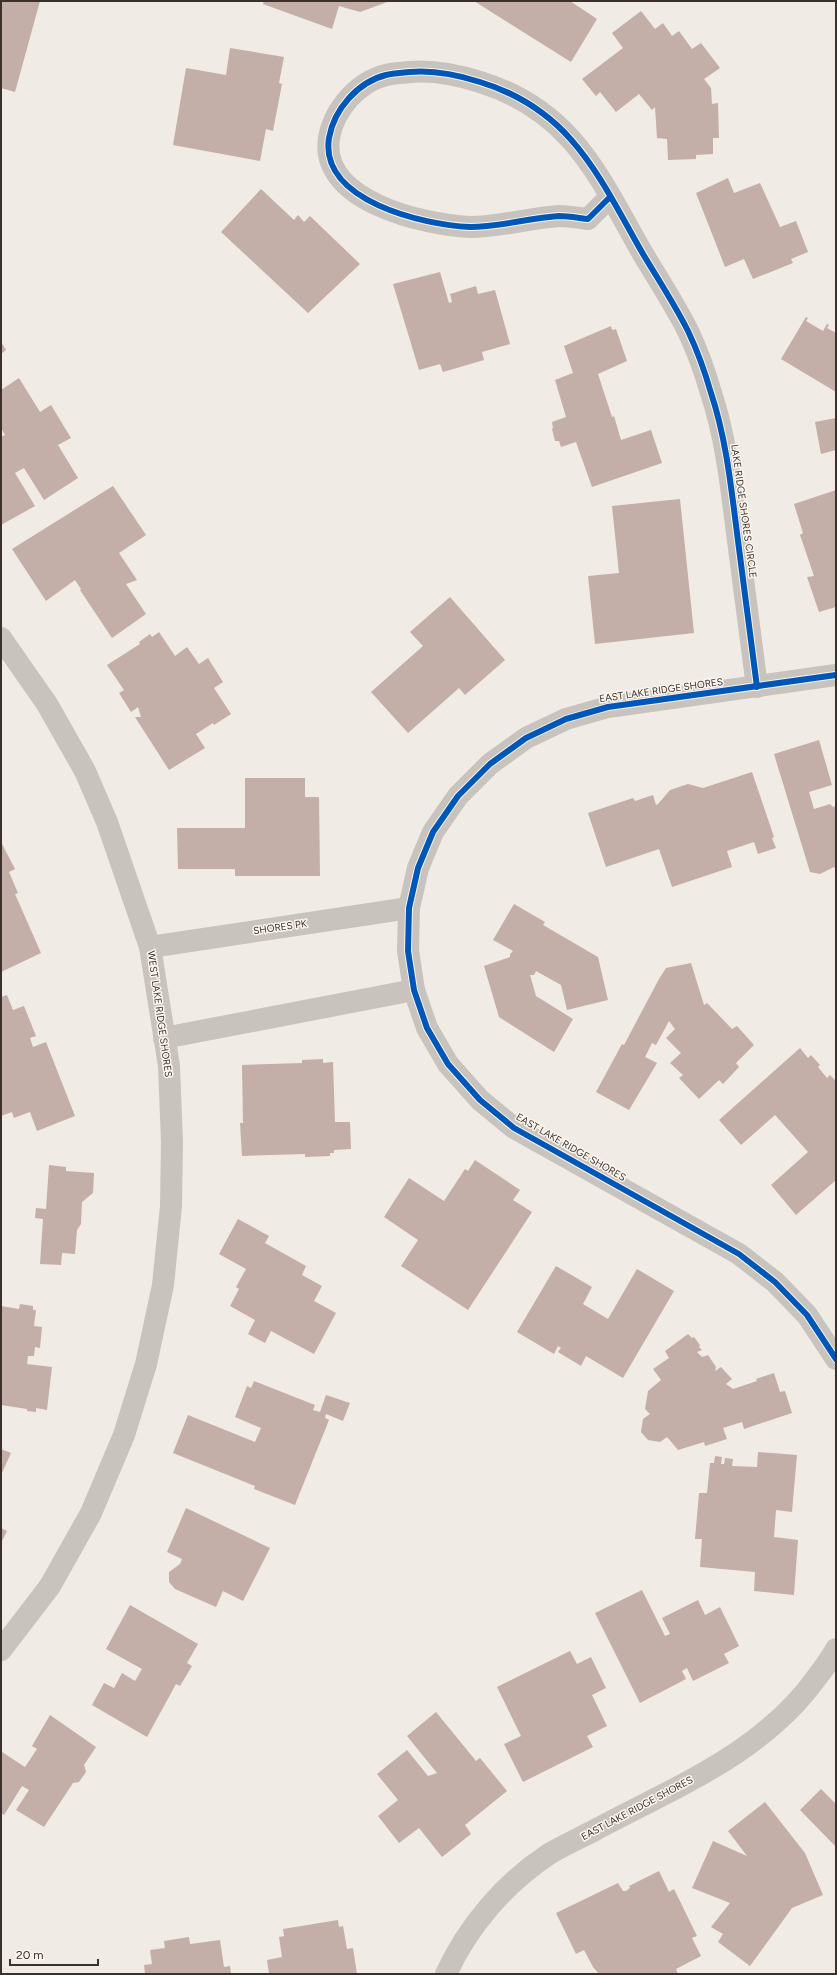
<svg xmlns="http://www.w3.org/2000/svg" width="837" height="1975" font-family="Figtree,sans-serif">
	<rect width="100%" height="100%" fill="#f0ebe5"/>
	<g fill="#c3afa7">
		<path d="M1,1H40L15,92L1,88Z"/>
		<path d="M264,1H390L360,12L339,6L332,29L263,4Z"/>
		<path d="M474,1H570L597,19L571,62Z"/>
		<path d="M641,11L655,29L663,23L672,36L679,31L692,49L701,43L720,68L704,79L711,88L712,104L718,103L719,138H713V154L696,155V159L668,160L667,139L657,138L655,107L652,110L639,94L616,112L600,92L596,96L582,79L623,48L612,33Z"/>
		<path d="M230,48L284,57L279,83L282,84L273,131L266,129L260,161L173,145L186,68L226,75Z"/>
		<path d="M728,178L734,193L760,183L780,227L796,221L808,252L791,259L793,263L753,279L744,259L725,267L696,193Z"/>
		<path d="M261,189L294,220L298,215L304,222L310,216L360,264L308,313L221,232Z"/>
		<path d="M440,272L449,303L452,302L450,294L476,286L478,294L495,290L510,344L482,352L484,360L443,372L440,364L419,370L393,284Z"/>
		<path d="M806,317L808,318L806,321L823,331L827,324L829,325L827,328L836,333V392L781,359Z"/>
		<path d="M611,326L612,330L616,329L627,361L598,374L612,417L614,416L621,440L651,430L662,463L592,487L576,442L561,447L559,441H555L552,429L553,428L552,422L566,417L555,380L573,373L564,346Z"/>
		<path d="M1,342L6,350L1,354Z"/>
		<path d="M19,378L40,412L51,405L71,438L58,445L78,478L44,500L24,468L15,473L35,506L1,525V437L5,435L1,428V390Z"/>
		<path d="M836,418V450L821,454L815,422Z"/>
		<path d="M113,486L146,535L119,553L137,580L126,584L146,614L112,638L80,590L81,589L75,580L46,601L12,549Z"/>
		<path d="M836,490V607L819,612L807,577L814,576L800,535L803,533L794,504Z"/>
		<path d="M680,499L694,633L595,644L588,576L619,573L612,506Z"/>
		<path d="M450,597L505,660L465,695L459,688L408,733L371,692L423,646L410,632Z"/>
		<path d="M159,632L175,656L187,647L199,664L208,658L223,682L214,688L231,714L214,725L213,723L196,734L205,748L169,770L135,717H141L138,707L131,712L119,693L124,690L107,665L140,644L139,642L150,634L152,637Z"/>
		<path d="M819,740L832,785L809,792L814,809L830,804L833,807L836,806V870L834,867L820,874L810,872L774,754Z"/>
		<path d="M752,772L774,837L772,838L776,848L758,854L754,842L727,851L732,867L672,887L659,849L606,867L588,813L633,798L635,801L653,795L656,805L658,804L670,790L688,784L703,788Z"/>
		<path d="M245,778H305V797H319L320,876H235V869H178L177,828H245Z"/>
		<path d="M1,842L15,869L9,872L18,893L15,894L41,953L1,972Z"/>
		<path d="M514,904L545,922L543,925L598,957L608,1000L567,1010L561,985L536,971L534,975H530L536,996L573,1019L554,1052L499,1017L484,966L510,957V954L513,951L493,940Z"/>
		<path d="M691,963L704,1005L707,1003L732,1029L737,1026L754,1045L736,1063L739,1067L723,1084L719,1080L699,1099L679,1078L683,1075L670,1063L681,1053L666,1038L675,1029L669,1021L656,1045L652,1043L645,1057L657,1063L629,1110L596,1092L622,1044L624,1045L659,979L666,968Z"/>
		<path d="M7,995L13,1010L24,1006L36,1036L30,1038L33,1047L46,1042L75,1116L37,1131L30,1112L14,1118L12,1112L1,1116V997Z"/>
		<path d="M800,1048L808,1058L811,1055L820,1065L818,1067L827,1078L830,1075L836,1081V1180L796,1215L771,1185L808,1152L775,1115L741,1145L719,1120Z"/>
		<path d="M323,1059V1063L333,1062L335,1122H350L351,1149L334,1150V1153H330V1156L305,1157V1154L242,1156L240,1123H243L242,1065L302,1063V1060Z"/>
		<path d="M475,1160L520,1190L513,1200L532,1212L468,1310L401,1266L418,1240L384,1217L409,1178L444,1201L465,1169L468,1171Z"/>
		<path d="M49,1165L66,1167V1171L94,1173L93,1193L82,1202L81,1224L77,1230L75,1254L62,1253L61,1265L40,1264L43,1219L35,1218L36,1208L46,1209Z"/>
		<path d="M238,1219L269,1236L265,1243L306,1266L302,1275L322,1286L314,1301L336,1313L314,1354L271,1331L265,1343L248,1334L255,1320L230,1306L239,1289L236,1287L246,1269L219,1254Z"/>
		<path d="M556,1266L592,1287L583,1304L608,1319L637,1269L674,1291L623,1378L586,1356L581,1366L558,1352L561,1348L558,1346L554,1354L517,1332Z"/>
		<path d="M20,1304L33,1306V1310H36L34,1326L42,1327L40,1348L35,1347L34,1356H28L27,1364L52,1367L47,1410L36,1408V1412L27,1411V1409L1,1405V1306L19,1309Z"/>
		<path d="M688,1334L692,1338L694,1337L700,1345L699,1347L702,1350L697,1352L702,1357L708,1355L716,1367L715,1371L721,1367L732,1379L726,1384L733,1389L757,1381L756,1379L774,1373L780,1392L785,1391L792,1413L744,1429L742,1422L723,1428L727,1439L705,1446L704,1442L678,1450L667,1437L660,1442L648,1440L641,1432L643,1419L650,1414L645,1409L648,1391L661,1380L653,1369L669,1358L665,1351Z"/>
		<path d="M254,1381L315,1405L313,1410L320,1412L326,1395L350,1403L343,1421L326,1414L325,1418L329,1420L295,1505L254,1489L255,1486L173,1453L188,1415L255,1442L261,1428L235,1417L247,1386L251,1388Z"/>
		<path d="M1,1449L11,1453L1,1475Z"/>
		<path d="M758,1452L797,1455L792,1512L776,1510L774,1537L798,1540L794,1595L754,1591L755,1572L700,1567L702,1539H695L699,1493H707L710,1463H714L715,1456L722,1457L721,1464H724L725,1458L733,1459L732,1466L757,1467Z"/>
		<path d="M186,1508L270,1548L243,1601L223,1591L216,1607L175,1589L169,1582V1572L180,1564L182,1559L167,1552Z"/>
		<path d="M1,1528L7,1531L1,1543Z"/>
		<path d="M642,1590L665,1636L670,1634L662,1618L698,1600L705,1615L720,1607L739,1646L724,1654L729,1663L693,1681L687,1668L682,1671L686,1679L640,1703L595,1613Z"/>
		<path d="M130,1605L198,1644L187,1663L192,1666L180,1686L176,1684L147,1737L92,1705L104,1683L114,1688L122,1673L135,1681L142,1669L106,1649Z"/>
		<path d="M570,1651L577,1664L591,1657L606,1688L592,1695L607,1726L587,1736L593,1747L523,1782L504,1744L521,1736L497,1687Z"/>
		<path d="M436,1712L476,1761L480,1758L507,1791L465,1825L471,1834L442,1857L419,1828L399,1843L378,1816L398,1800L377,1774L407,1750L428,1776L437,1773L407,1736Z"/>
		<path d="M50,1715L96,1747L84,1765L86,1772L79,1782L73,1783L44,1827L16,1810L29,1790L22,1786L4,1815L1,1813V1753L2,1752L25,1767L37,1749L32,1746Z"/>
		<path d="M821,1789L836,1804V1847L800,1810Z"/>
		<path d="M765,1802L805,1853L823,1895L792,1908L750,1966L718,1942L723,1934L711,1927L730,1903L692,1888L713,1841L747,1856L728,1831Z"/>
		<path d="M659,1871L669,1892L674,1889L697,1936L692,1938L701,1956L676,1969L678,1974H599L593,1967L584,1950L576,1954L556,1913L618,1883L623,1891H626L630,1888L629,1886Z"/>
		<path d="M338,1920L339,1927L343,1926L347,1949L353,1948L357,1974H269L267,1960L282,1957L279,1937L284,1936L283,1929Z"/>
		<path d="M189,1937L190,1944L220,1940L224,1967L230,1966L231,1974H145L144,1965L152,1964L150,1950L165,1948L164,1941Z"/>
	</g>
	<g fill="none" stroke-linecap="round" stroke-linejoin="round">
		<g stroke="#c9c3be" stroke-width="22">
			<path d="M610,197L588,219C579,218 568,216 559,216C529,218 500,227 470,227C424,225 319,201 329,138C334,109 358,82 386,75C394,73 402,73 410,72C433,70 458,75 480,82C572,110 599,177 643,254C658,279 675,305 688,331C697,350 705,372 711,393C726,438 731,486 737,533C744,584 750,636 757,687"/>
			<path d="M1,638L47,704L85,771L107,822L150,947L169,1066L172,1142L171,1206L163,1285L146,1364L124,1435L91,1513L50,1586L1,1650"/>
			<path d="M836,675L608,707L566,719L526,738L490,764L458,796L433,832L418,868L409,908L408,951L414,990L427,1028L448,1064L480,1100L514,1128L739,1254L775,1282L807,1315L836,1359"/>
			<path d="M150,947L409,908"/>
			<path d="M164,1038L414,990"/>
			<path d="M446,1974C468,1926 505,1883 549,1854C564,1845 580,1838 595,1830C675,1787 763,1753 817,1677C824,1668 831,1659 836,1649"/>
		</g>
		<g stroke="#fbf5ee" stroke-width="8">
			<g id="cycleway">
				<path d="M610,197L588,219C579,218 568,216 559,216C529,218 500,227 470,227C424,225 319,201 329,138C334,109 358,82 386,75C394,73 402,73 410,72C433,70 458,75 480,82C572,110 599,177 643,254C658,279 675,305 688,331C697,350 705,372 711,393C726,438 731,486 737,533C744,584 750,636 757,687"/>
				<path d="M836,675L608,707L566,719L526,738L490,764L458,796L433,832L418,868L409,908L408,951L414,990L427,1028L448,1064L480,1100L514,1128L739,1254L775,1282L807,1315L836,1359"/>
			</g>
		</g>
		<use href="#cycleway" stroke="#0057b8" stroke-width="6"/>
	</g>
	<g text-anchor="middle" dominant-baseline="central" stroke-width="3" stroke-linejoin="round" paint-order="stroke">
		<g font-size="10" fill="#3b302b" stroke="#fbf5ee">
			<text transform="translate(744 511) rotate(82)">LAKE RIDGE SHORES CIRCLE</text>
			<text transform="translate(661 690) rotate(-8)">EAST LAKE RIDGE SHORES</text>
			<text transform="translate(280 927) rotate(-8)">SHORES PK</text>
			<text transform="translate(160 1014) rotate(82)">WEST LAKE RIDGE SHORES</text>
			<text transform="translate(571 1147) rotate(30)">EAST LAKE RIDGE SHORES</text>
			<text transform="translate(637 1808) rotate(-28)">EAST LAKE RIDGE SHORES</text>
		</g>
	</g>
	<rect width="837" height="1975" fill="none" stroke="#3b302b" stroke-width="4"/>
	<path d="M10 1959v6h88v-6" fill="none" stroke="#3b302b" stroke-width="2"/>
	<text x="16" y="1959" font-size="12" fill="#3b302b" stroke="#fbf5ee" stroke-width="3" paint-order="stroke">20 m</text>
</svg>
